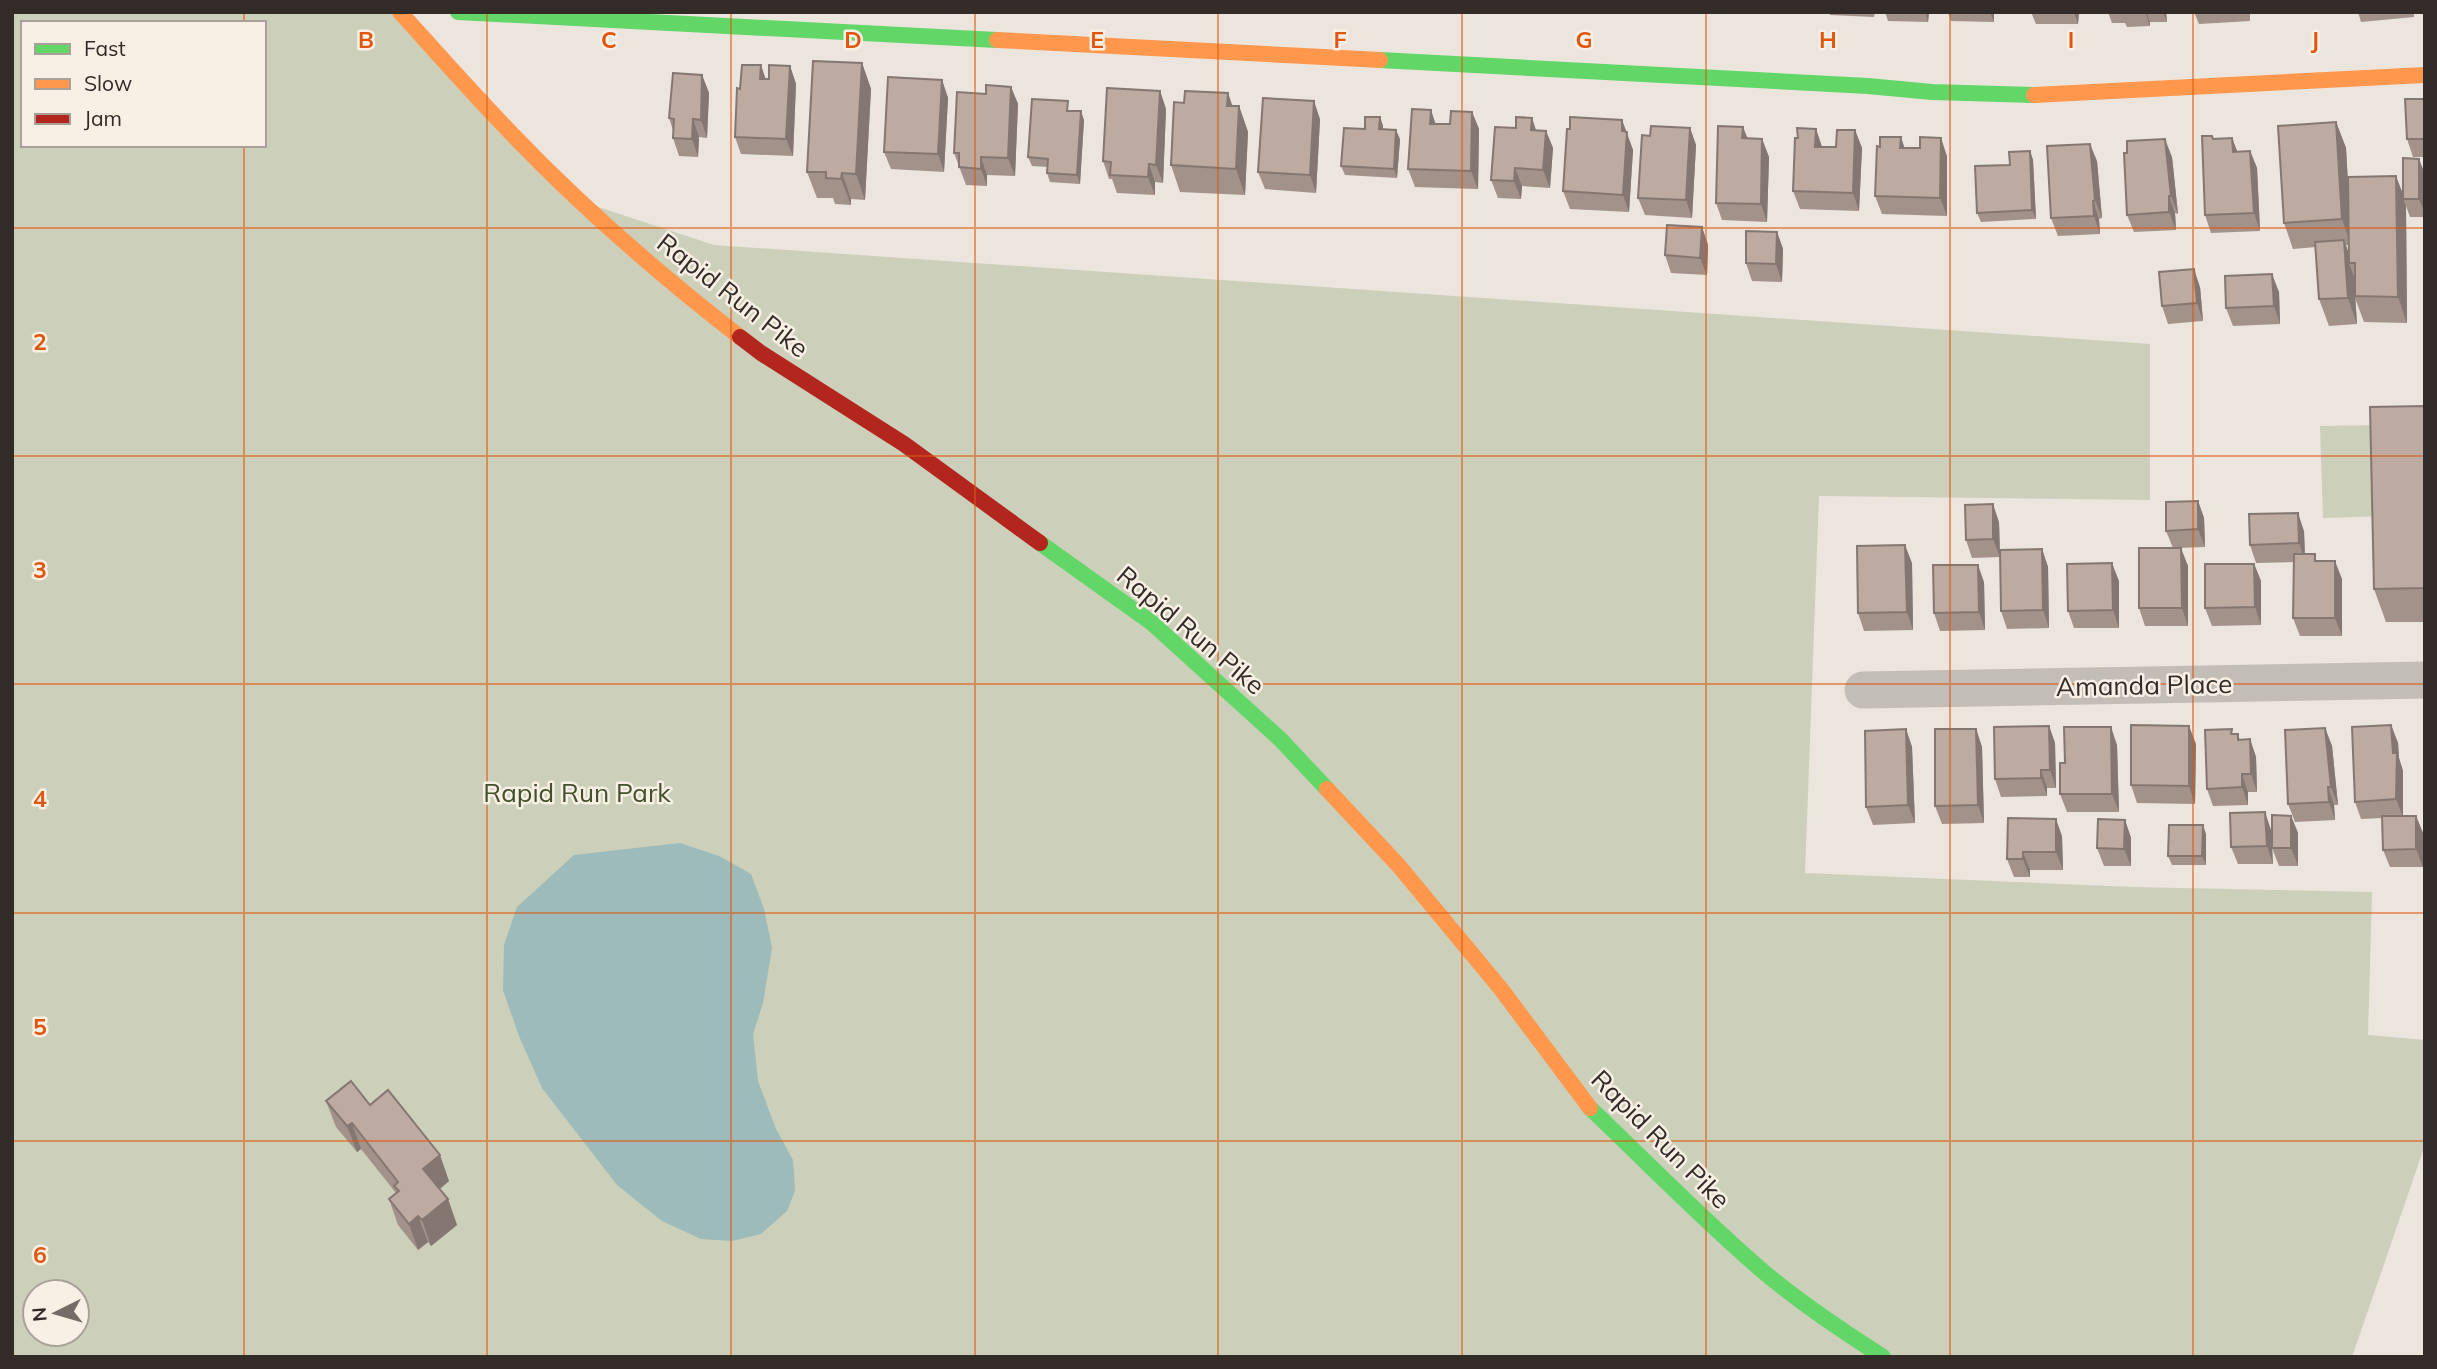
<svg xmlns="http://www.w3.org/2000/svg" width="2437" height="1369" font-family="Mulish,sans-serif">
	<rect width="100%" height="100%" fill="#ebe5de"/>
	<g fill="#cccfb9" fill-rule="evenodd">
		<path d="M12,12H400L580,201L714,245L2150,344V500L1819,496L1805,873L2133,887L2372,892L2368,1035L2425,1040V1145L2352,1357H12ZM23,23H264V145H23ZM35,1292H77V1334H35Z"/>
		<path d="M2382,425L2385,516L2323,518L2320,426Z"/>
	</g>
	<path fill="#9cbbba" d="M680,843L719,856L751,874L764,909L772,948L763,1003L753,1034L758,1081L776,1129L793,1160L795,1191L787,1211L761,1234L732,1241L701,1239L662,1221L617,1185L542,1088L519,1036L503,990L504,945L517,907L574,855Z"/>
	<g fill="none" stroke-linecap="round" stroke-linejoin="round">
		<path stroke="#c3bdb8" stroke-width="37" d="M1863,690L2425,680"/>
		<g stroke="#63d668" stroke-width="16">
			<path d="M458,12L997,40"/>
			<path d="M1380,60L1868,86L1932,92L2034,95"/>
			<path d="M1040,543L1152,623L1280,739L1327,789"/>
			<path d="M1590,1108C1648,1163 1704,1221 1765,1273C1802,1304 1843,1331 1883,1357"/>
		</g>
		<g stroke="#ff974d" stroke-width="16">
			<path d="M400,12C437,53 474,95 512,134C583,208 660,275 740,337"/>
			<path d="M997,40L1380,60"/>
			<path d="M2034,95L2425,75"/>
			<path d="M1327,789L1399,866L1501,989L1590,1108"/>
		</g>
		<path stroke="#b3261e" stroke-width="16" d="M740,337L761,353L904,444L1040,543"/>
	</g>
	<g fill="#a3928a" fill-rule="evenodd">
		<path d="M1612,12H1639V14Z"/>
		<path d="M1829,12H1875L1874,17L1830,15Z"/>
		<path d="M1885,12H1929L1928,22L1888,21Z"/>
		<path d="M1948,12H1994V22L1951,21Z"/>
		<path d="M2031,12H2079L2078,24H2036Z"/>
		<path d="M2108,12H2166L2167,22H2150V26L2127,27L2125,23H2112Z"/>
		<path d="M2194,12H2250V21L2199,24Z"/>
		<path d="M2358,12H2414V17L2361,22Z"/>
		<path d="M862,63L871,89L865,200L851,199V205L835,204L833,198H817L807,172Z"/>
		<path d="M790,66L796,84L793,156L741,154L735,137L740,89L766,79H769Z"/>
		<path d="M702,75L709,93L707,138L699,137L698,157L679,156L673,138V130L669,118Z"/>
		<path d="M942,80L948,98L944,172L891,169L884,152Z"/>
		<path d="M1011,87L1018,104L1015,176L987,175V186L966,185L954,153L986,94Z"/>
		<path d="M1160,91L1166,109L1163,183L1155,182V195L1117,193L1112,179H1109L1103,161Z"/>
		<path d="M2425,99V157H2413L2407,139Z"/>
		<path d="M1232,106H1239L1248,132L1245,195L1180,192L1171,165Z"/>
		<path d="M1071,111L1084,120L1080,184L1050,182L1047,173L1048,167L1032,166L1028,157Z"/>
		<path d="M1472,112L1479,129L1478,189L1415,187L1408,169L1436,124H1450Z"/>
		<path d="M1380,117L1383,126V129L1400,139L1397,178L1345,175L1341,166L1365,129Z"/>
		<path d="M1320,119L1316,193L1265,189L1258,172Z"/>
		<path d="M1622,120L1633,150L1629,212L1570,209L1563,191Z"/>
		<path d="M2336,122L2346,148L2349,196L2403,195L2425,174V217H2410L2406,206L2407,323L2364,322L2355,298L2357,324L2329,326L2319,299L2316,247L2293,249L2284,223ZM2346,245H2349V255Z"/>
		<path d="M1743,127L1747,139H1762L1769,157L1767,222L1722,220L1716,203Z"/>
		<path d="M1690,128L1696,145L1692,218L1645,215L1638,198L1650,136Z"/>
		<path d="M1816,129L1822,147H1836L1855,130L1862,148L1859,211L1800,209L1793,191L1798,138Z"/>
		<path d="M1536,130L1546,131L1553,148L1550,188L1522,186L1521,199L1498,198L1491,180Z"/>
		<path d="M2212,136L2214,139L2232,138L2237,151H2250L2257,168L2260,231L2211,233L2205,215Z"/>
		<path d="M1905,148L1947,156V216L1882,214L1875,196Z"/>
		<path d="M2030,151L2033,160L2036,219L1981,222L1977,213L2010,165Z"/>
		<path d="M2172,157L2178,214L2175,213L2176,230L2134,232L2127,215Z"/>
		<path d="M2097,161L2102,218L2099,219L2100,234L2058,236L2051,218Z"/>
		<path d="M1702,227L1708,245L1707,275L1671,273L1665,255Z"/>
		<path d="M1777,232L1783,249L1782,282L1752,281L1746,263Z"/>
		<path d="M2200,287L2203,321L2168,324L2162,306Z"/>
		<path d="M2279,292L2280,324L2233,326L2226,308Z"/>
		<path d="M2425,406V622H2386L2374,589Z"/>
		<path d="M2198,501L2204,518L2205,547L2178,548L2188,566V626H2145L2139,608L2173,548L2166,531Z"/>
		<path d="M1999,522L2000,557L1972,558L1966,540Z"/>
		<path d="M2304,531L2305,554L2317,561L2342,579V636H2300L2293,618L2294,562L2256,563L2250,545Z"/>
		<path d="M2042,549L2048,567L2049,628L2007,629L2001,611Z"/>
		<path d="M1912,563L1913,630L1864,631L1858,613Z"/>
		<path d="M2254,564L2261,581V625L2212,626L2205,608Z"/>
		<path d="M2119,581V628H2074L2068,611Z"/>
		<path d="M1984,582L1985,630L1940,631L1934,613Z"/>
		<path d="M2391,725L2398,743L2399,758L2403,771V816H2416L2423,833V867H2390L2383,850L2382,818L2361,819L2355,802Z"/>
		<path d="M2049,726L2055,743L2056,788H2047V796L2001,797L1995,779Z"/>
		<path d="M2325,728L2332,746L2338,805H2334L2335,820L2295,822L2288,804Z"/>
		<path d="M1906,729L1912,747L1915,823L1873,825L1866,807Z"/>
		<path d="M1976,729L1982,747L1984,823L1942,824L1935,806Z"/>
		<path d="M2238,734L2240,740L2250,739L2256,757L2257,792H2248V805L2213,806L2207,789Z"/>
		<path d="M2196,744L2195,804L2137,803L2131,785Z"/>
		<path d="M2117,745L2119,812H2067L2060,794L2065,763Z"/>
		<path d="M2291,816L2298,833V866H2279L2272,848Z"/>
		<path d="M2125,820L2131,838V866H2104L2097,848Z"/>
		<path d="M2271,830L2273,864H2238L2231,847Z"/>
		<path d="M2206,834V865H2172L2168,856Z"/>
		<path d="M2062,836L2063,870H2030V877H2014L2007,859Z"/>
		<path d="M326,1101L370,1105L449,1181L439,1189L448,1199L457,1225L431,1246L428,1242L418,1250L398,1225L389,1199L396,1193L361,1149L357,1152L336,1127Z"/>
	</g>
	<g fill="#847771">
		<path d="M1925,12H1929L1928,22Z"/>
		<path d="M1990,12H1994V22Z"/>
		<path d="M2074,12H2079L2078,24Z"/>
		<path d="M2145,12H2146L2150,22V26Z"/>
		<path d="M2163,12H2166L2167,22Z"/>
		<path d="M862,63L871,89L865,200L856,174Z"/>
		<path d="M761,65L767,83L760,79Z"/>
		<path d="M790,66L796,84L793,156L786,139Z"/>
		<path d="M702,75L709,93L707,138L701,120Z"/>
		<path d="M942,80L948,98L944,172L938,154Z"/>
		<path d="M1011,87L1018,104L1015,176L1008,158Z"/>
		<path d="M1160,91L1166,109L1163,183L1156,165Z"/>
		<path d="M1228,93L1237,119L1227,106Z"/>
		<path d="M1314,101L1320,119L1316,193L1310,175Z"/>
		<path d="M1239,106L1248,132L1245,195L1236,169Z"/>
		<path d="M1431,110L1437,128L1430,124Z"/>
		<path d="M1081,111L1084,120L1080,184L1077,175Z"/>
		<path d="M1472,112L1479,129L1478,189L1471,171Z"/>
		<path d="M1380,117L1383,126V138L1379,129Z"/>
		<path d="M1532,118L1538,136L1531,130Z"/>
		<path d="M693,119L699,137L698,157L692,139Z"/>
		<path d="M1622,120L1633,150L1629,212L1623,195Z"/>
		<path d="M2336,122L2346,148L2351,245L2342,219Z"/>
		<path d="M1743,127L1750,144L1742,138Z"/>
		<path d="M1690,128L1696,145L1692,218L1686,200Z"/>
		<path d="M1816,129L1822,147H1815Z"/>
		<path d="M1396,130L1400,139L1397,178L1394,169Z"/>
		<path d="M1855,130L1862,148L1859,211L1853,193Z"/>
		<path d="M1546,131L1553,148L1550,188L1543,170Z"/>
		<path d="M1901,137L1907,155L1900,148Z"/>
		<path d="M1941,138L1947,156V216L1940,198Z"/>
		<path d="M2232,138L2239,156L2233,152Z"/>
		<path d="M1762,139L1769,157L1767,222L1761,204Z"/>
		<path d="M2165,139L2172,157L2178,214L2171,196Z"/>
		<path d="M2090,144L2097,161L2102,218L2095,200Z"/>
		<path d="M2030,151L2033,160L2036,219L2032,210Z"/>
		<path d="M2250,151L2257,168L2260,231L2254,213Z"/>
		<path d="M981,157L987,175V186L981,169Z"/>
		<path d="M2419,159L2425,174V214L2419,199Z"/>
		<path d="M1149,164L1155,182V195L1148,177Z"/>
		<path d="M1515,168L1522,186L1521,199L1514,181Z"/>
		<path d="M842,173L851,199V205L841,179Z"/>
		<path d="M2396,176L2405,199H2403L2406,206L2407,323L2398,297Z"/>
		<path d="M2169,196L2175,213L2176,230L2169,212Z"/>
		<path d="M2093,201L2099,219L2100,234L2094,216Z"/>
		<path d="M1702,227L1708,245L1707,275L1700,258Z"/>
		<path d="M1777,232L1783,249L1782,282L1776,264Z"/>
		<path d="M2344,240L2352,263H2349L2354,277L2357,324L2348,298Z"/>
		<path d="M2194,269L2200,287L2203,321L2197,303Z"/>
		<path d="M2272,274L2279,292L2280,324L2274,306Z"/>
		<path d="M2198,501L2204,518L2205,547L2198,529Z"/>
		<path d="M1993,504L1999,522L2000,557L1993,539Z"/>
		<path d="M2298,513L2304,531L2305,561L2299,543Z"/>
		<path d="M1905,545L1912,563L1913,630L1907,612Z"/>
		<path d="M2181,548L2188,566V626L2182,608Z"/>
		<path d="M2042,549L2048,567L2049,628L2043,610Z"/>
		<path d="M2335,561L2342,579V636L2335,618Z"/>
		<path d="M2112,563L2119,581V628L2113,610Z"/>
		<path d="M2254,564L2261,581V625L2255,607Z"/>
		<path d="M1978,565L1984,582L1985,630L1979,612Z"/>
		<path d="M2391,725L2398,743L2399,758L2403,771V817L2396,799Z"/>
		<path d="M2049,726L2055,743L2056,788L2050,770Z"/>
		<path d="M2189,726L2196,744L2195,804L2189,786Z"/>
		<path d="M2111,727L2117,745L2119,812L2112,794Z"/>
		<path d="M2325,728L2332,746L2338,805L2331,787Z"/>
		<path d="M1906,729L1912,747L1915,823L1908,805Z"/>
		<path d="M1976,729L1982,747L1984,823L1978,805Z"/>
		<path d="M2250,739L2256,757L2257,792L2251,774Z"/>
		<path d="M2041,770L2047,788V796L2041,778Z"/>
		<path d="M2242,774L2248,792V805L2242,787Z"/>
		<path d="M2328,787L2334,805L2335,820L2329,802Z"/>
		<path d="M2265,812L2271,830L2273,864L2267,846Z"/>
		<path d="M2291,816L2298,833V866L2291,848Z"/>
		<path d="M2416,816L2423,833V867L2416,849Z"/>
		<path d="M2056,819L2062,836L2063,870L2056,852Z"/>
		<path d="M2125,820L2131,838V866L2124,849Z"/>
		<path d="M2203,825L2206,834V865L2202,856Z"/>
		<path d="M2023,852L2030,870V877L2023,859Z"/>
		<path d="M352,1123L361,1149L357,1152L347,1126Z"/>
		<path d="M440,1155L449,1181L433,1195L423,1169Z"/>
		<path d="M448,1199L457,1225L431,1246L422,1220Z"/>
		<path d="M418,1216L428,1242L418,1250L409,1224Z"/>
	</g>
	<g fill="#bdaaa1" stroke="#847771" stroke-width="2">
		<path d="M813,61L862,63L856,174L842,173L841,179L826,178V172H807Z"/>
		<path d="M742,65H761L760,79H769V65L790,66L786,139L735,137L737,88L740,89Z"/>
		<path d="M673,73L702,75L701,120L693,119L692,139L673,138L674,119L669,118Z"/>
		<path d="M888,77L942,80L938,154L884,152Z"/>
		<path d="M986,85L1011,87L1008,158L981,157V169L959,167V153H954L957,92L986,94Z"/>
		<path d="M1107,88L1160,91L1156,165L1149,164L1148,177L1110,175L1111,162L1103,161Z"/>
		<path d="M1185,91L1228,93L1227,106H1239L1236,169L1171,165L1174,102L1184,103Z"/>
		<path d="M1263,98L1314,101L1310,175L1258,172Z"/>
		<path d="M1032,99L1068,101L1067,111H1081L1077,175L1047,173L1048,159L1028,157Z"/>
		<path d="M2405,99H2425V139H2407Z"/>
		<path d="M1412,109L1431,110L1430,124H1450L1451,111L1472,112L1471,171L1408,169Z"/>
		<path d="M1365,117H1380L1379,129L1396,130L1394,169L1341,166L1344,128L1365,129Z"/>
		<path d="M1516,117L1532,118L1531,130L1546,131L1543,170L1515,168L1514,181L1491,180L1495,127L1516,128Z"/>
		<path d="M1570,117L1622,120V131L1627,132L1623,195L1563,191L1567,129H1570Z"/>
		<path d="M2336,122L2342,219L2284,223L2278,126Z"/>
		<path d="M1651,126L1690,128L1686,200L1638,198L1642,135L1650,136Z"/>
		<path d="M1718,126L1743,127L1742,138L1762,139L1761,204L1716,203Z"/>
		<path d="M1797,128L1816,129L1815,147H1836L1837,130H1855L1853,193L1793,191L1795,138H1798Z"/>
		<path d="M2202,136H2212L2213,139L2232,138L2233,152L2250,151L2254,213L2205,215Z"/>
		<path d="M1880,137H1901L1900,148H1920V137L1941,138L1940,198L1875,196L1877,146L1880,147Z"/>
		<path d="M2165,139L2171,196H2169V212L2127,215L2124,153H2127V141Z"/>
		<path d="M2090,144L2095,200L2093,201L2094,216L2051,218L2047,146Z"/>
		<path d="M2030,151L2032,210L1977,213L1975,166L2010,165L2009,152Z"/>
		<path d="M2403,158L2419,159V199H2403Z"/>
		<path d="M2396,176L2398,297L2355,296V263H2349L2348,177Z"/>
		<path d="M1667,225L1702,227L1700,258L1665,255Z"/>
		<path d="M1746,231L1777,232L1776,264L1746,263Z"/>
		<path d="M2344,240L2348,298L2319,299L2315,242Z"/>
		<path d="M2194,269L2197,303L2162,306L2159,272Z"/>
		<path d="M2272,274L2274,306L2226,308L2225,276Z"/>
		<path d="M2425,406V588L2374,589L2370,407Z"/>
		<path d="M2198,501V529L2166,531V502Z"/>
		<path d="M1993,504V539L1966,540L1965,505Z"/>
		<path d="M2298,513L2299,543L2250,545L2249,514Z"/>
		<path d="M1905,545L1907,612L1858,613L1857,546Z"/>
		<path d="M2139,548H2181L2182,608H2139Z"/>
		<path d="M2042,549L2043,610L2001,611L2000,550Z"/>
		<path d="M2294,554H2315V561H2335V618H2293Z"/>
		<path d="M2112,563L2113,610L2068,611L2067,564Z"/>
		<path d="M2205,564H2254L2255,607L2205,608Z"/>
		<path d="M1933,565H1978L1979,612L1934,613Z"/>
		<path d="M2131,725L2189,726V786L2131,785Z"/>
		<path d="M2391,725L2393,753H2397L2396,799L2355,802L2352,727Z"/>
		<path d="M2049,726L2050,770H2041V778L1995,779L1994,727Z"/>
		<path d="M2064,727H2111L2112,794H2060V763H2065Z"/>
		<path d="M2325,728L2331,787H2328L2329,802L2288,804L2285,730Z"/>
		<path d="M1906,729L1908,805L1866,807L1865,731Z"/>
		<path d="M1935,729H1976L1978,805L1935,806Z"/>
		<path d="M2232,729L2231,734H2238V740L2250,739L2251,774H2242V787L2207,789L2205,730Z"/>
		<path d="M2265,812L2267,846L2231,847L2230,813Z"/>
		<path d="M2272,815L2291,816V848H2272Z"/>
		<path d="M2382,816H2416V849L2383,850Z"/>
		<path d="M2008,818L2056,819V852H2023V859H2007Z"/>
		<path d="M2098,819L2125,820L2124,849L2097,848Z"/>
		<path d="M2169,825H2203L2202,856H2168Z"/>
		<path d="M351,1081L370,1105L388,1090L440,1155L423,1169L448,1199L422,1220L418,1216L409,1224L389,1199L399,1191L394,1186L398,1182L352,1123L347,1126L326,1101Z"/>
	</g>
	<path fill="none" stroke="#df570d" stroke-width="2" stroke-opacity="0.55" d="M244,12V23M487,12V1357M731,12V1357M975,12V1357M1218,12V1357M1462,12V1357M1706,12V1357M1950,12V1357M2193,12V1357M244,145V1357M12,228H2425M12,456H2425M12,684H2425M12,913H2425M12,1141H2425"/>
	<g text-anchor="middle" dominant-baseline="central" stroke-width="5" stroke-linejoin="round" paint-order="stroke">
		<g font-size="26" fill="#332b27" stroke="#f8efe5">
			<text transform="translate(733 295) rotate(38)">Rapid Run Pike</text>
			<text transform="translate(1191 630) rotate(40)">Rapid Run Pike</text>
			<text transform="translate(2144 685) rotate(-1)">Amanda Place</text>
			<text transform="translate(1661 1139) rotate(45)">Rapid Run Pike</text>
		</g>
		<g font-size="26" fill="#43502c" stroke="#f8efe5">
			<text x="577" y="792">Rapid Run Park</text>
		</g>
	</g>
	<g font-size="23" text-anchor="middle" font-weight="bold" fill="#df570d" stroke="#f8efe5" stroke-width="5" stroke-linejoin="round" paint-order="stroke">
		<text x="366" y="48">B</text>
		<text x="609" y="48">C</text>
		<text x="853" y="48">D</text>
		<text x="1097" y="48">E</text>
		<text x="1340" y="48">F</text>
		<text x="1584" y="48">G</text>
		<text x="1828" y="48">H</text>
		<text x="2071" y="48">I</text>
		<text x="2315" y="48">J</text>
		<text x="40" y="350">2</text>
		<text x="40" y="578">3</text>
		<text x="40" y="807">4</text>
		<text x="40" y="1035">5</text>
		<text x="40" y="1263">6</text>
	</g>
	<rect width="2437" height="1369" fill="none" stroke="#332b27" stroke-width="28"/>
	<rect x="21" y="21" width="245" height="126" fill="#f8efe5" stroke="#a9a199" stroke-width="2"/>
	<rect x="35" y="44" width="35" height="10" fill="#63d668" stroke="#a9a199" stroke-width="2"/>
	<text x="84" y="56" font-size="21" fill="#332b27">Fast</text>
	<rect x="35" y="79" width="35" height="10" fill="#ff974d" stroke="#a9a199" stroke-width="2"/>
	<text x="84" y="91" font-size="21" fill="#332b27">Slow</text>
	<rect x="35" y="114" width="35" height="10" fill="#b3261e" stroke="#a9a199" stroke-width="2"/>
	<text x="84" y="126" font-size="21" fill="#332b27">Jam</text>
	<g transform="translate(56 1313) rotate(265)"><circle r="33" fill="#f8efe5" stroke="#a9a199" stroke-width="2"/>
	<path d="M0-5L12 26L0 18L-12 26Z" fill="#736c67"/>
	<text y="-10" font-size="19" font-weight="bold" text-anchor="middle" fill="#332b27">N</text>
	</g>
</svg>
